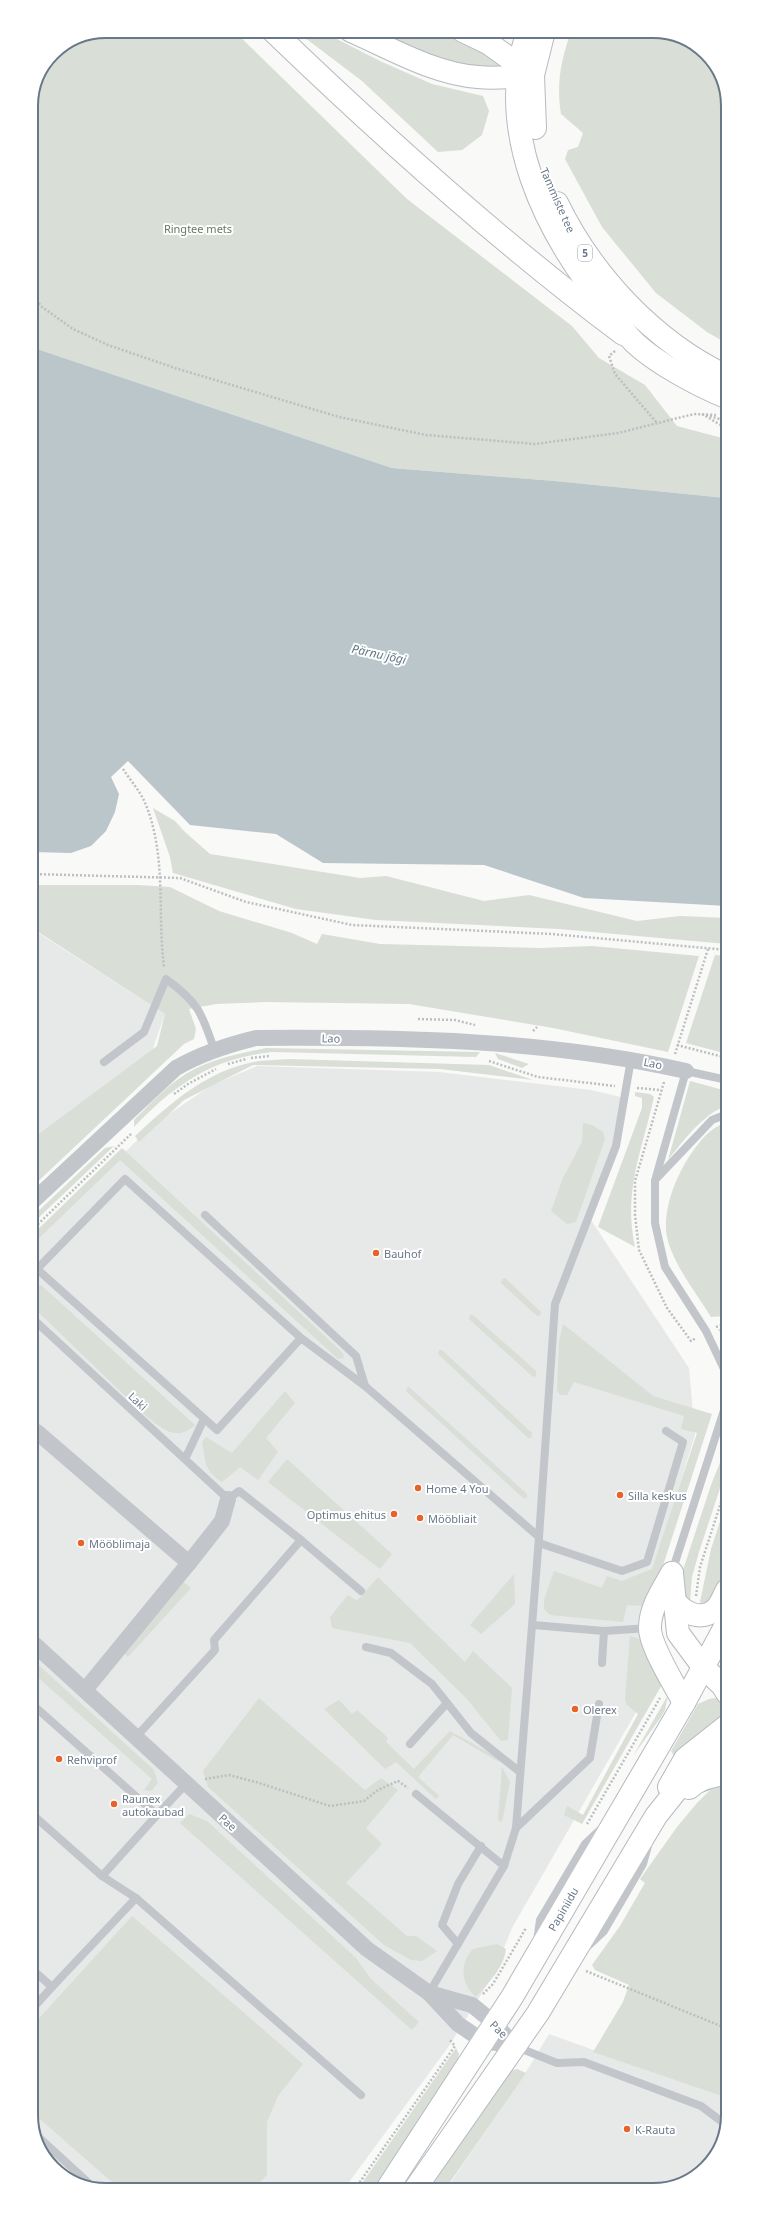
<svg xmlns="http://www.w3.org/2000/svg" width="759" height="2221" font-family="'Noto Sans',sans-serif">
	<rect width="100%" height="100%" fill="#f9f9f7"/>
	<g fill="#e7e8e8">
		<path d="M32,929L165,1014L151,1054L32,1149Z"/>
		<path d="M257,1066L439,1072L591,1090L625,1098L616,1146L589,1217L689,1368L695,1435L640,1614L639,1707L512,1928L492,1977L449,2046L344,2189L101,2190L57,2171L34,2134L32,1245L53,1221L153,1125L212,1085Z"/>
		<path d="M549,2034L728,2098V2115L712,2161L672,2187L447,2188L528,2069Z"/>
	</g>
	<g fill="#d9ded6">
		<path d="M106,31H234L407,199L572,326L599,358L645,385L677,426L726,439V498L555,481L392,468L31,347V102L53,53L78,37Z"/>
		<path d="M296,31H321L380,61L432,84L483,96L489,111L482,135L462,150L438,152L362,81Z"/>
		<path d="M373,31L443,32L473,43L500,64L499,68L490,69L434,60Z"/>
		<path d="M571,31H658L702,50L725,87L726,343L707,332L656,293L602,227L565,159L568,150L578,147L583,133L561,114C556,83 561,61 571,31Z"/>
		<path d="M153,808L175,821L185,832L210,854L360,878L386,876L484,901L529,895L637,921L680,916L727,918V944L559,929L376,920L296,909L173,873L170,857Z"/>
		<path d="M32,885H138L170,887L219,911L292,933L317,944L322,934L380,944L541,948L592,946L699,956L668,1052L553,1028L409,1004L266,1002L216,1004L189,1009L196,1029L194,1039L184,1044L32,1187V1143L40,1133L157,1046L165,1014L32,928Z"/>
		<path d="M715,955L727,956V1054L686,1043Z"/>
		<path d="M266,1048L480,1052L476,1057L272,1052C211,1059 176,1084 134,1127V1120C148,1106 162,1091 177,1080C202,1061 236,1054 266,1048Z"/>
		<path d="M495,1053L529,1064L522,1068L498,1059Z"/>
		<path d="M289,1059L489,1065L533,1080L440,1069L253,1065L184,1100L139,1142L135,1136C171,1103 208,1069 259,1061C269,1060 279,1060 289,1059Z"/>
		<path d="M690,1081L727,1091V1105C701,1116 685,1139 668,1160Z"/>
		<path d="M635,1092L650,1094L654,1097C642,1151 623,1190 635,1247L598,1227L642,1108V1098L635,1096Z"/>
		<path d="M727,1121V1316L711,1317C697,1294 669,1259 666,1231C664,1198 684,1158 706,1135C712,1129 720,1125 727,1121Z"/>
		<path d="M583,1123L592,1125L603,1132L605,1139L576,1222L567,1224L551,1211L563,1178L582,1142Z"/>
		<path d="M114,1146L32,1224V1217L105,1148Z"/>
		<path d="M122,1148L343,1353L344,1358L338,1359L120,1160L32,1245V1235Z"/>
		<path d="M505,1278L541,1312V1315L537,1316L501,1283L502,1279Z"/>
		<path d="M41,1285L195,1425C176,1442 163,1429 146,1416L33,1307V1291Z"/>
		<path d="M470,1315H473L536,1371V1376L533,1377L469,1319Z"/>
		<path d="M563,1324L653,1396L712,1414L648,1612L644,1606L627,1605L623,1622L550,1615L544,1609V1600L554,1571L602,1588L607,1576L622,1581L652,1569L697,1433L681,1429L684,1416L574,1382L567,1395H560L557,1391L559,1342Z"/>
		<path d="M727,1328V1344L718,1329Z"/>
		<path d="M439,1350H442L532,1433L531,1438H528L438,1354Z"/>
		<path d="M408,1386L527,1494V1498H523L406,1391Z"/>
		<path d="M285,1391L295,1403L266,1438L278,1452L258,1480L240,1467L222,1482C203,1470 206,1462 202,1442L206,1437L232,1453Z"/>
		<path d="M727,1445V1467L699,1552L692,1577L690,1602C681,1594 681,1582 683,1570L711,1485Z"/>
		<path d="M287,1459L392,1554L380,1569L268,1482Z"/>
		<path d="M727,1500V1567L720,1588L711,1602L703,1604L700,1602L711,1549Z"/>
		<path d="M514,1574L515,1604L481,1634L470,1625Z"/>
		<path d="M378,1577L465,1662L473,1651L512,1688L508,1740L501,1741L466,1698L410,1643L332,1628L330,1617L348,1595L357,1601Z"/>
		<path d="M183,1582L191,1588L128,1657L123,1652Z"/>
		<path d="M630,1636L642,1640L664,1681L582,1824L564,1815L567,1806L583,1815L638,1714L627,1705L625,1699Z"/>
		<path d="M727,1651V1673L720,1668Z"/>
		<path d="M33,1660L154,1770L158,1783L151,1791L144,1790L152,1779L33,1673Z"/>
		<path d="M668,1695L665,1710L661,1717L633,1756Z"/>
		<path d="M259,1698L365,1790L381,1778L398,1790L366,1828L382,1844L346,1883L407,1936H416L437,1951L422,1961L411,1960L384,1945L208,1787L203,1771Z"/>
		<path d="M716,1698L721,1701L723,1708L722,1719L674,1756L671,1751L698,1704L709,1699Z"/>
		<path d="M339,1700L352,1714L357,1710L388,1738L386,1742L414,1769L450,1731L497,1757L499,1762L453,1735L418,1777L439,1796L436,1799L396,1762L385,1769L324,1709Z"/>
		<path d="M502,1767L510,1782L502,1822L498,1820Z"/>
		<path d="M728,1784V2098L593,2052L623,2002L629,1985L595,1970L592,1965L620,1926L645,1883L640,1879L677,1827L697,1803L711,1789Z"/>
		<path d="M189,1814L207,1821L356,1958L371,1979L419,2022L412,2030L180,1823Z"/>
		<path d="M132,1916L303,2064L278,2096L267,2122V2175L260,2182L257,2189L121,2190L33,2113V2025Z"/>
		<path d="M497,1944L506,1949C504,1968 488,1983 476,1997C461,1984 459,1963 473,1949Z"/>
		<path d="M456,2048L459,2054L457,2064L375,2189H358Z"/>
		<path d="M517,2069L526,2073L446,2188H427L479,2118L510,2071Z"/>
	</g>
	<path fill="#bbc6cb" d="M31,347L392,468L555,481L726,498L727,906L584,898L484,865L323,863L276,834L190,825L128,761L111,777L119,794L115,812L106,831L91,846L71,853L32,852Z"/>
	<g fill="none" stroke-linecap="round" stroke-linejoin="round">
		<g stroke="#b5bac0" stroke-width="24">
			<g id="secondary">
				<path d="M273,31C384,138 499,241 623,334"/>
				<path d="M351,31C390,48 434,74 478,77C496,79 515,77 533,75"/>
				<path d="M463,31L488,43L533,75"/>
				<path d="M672,1573C663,1589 650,1608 650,1627C649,1645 675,1685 684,1703"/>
				<path d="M672,1573L678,1633L704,1668L722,1685L727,1693"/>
				<path d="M673,1599C683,1613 701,1622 716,1609C721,1604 724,1595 727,1590"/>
				<path d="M669,1787L685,1759L728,1725"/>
				<path d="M689,1788C700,1778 713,1775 728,1774"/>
				<path d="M387,2189L512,1997L684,1703L727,1623"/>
				<path d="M415,2189L538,2013L656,1816L683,1782L728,1745"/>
			</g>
		</g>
		<g stroke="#b6babf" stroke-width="24">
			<g id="primary">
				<path d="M528,31C494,130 545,232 606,307C616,319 624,333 635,343C656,363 699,386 726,397"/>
				<path d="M535,128L533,75L544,31"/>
				<path d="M557,203C592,275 653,341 726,376"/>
			</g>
		</g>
		<g stroke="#bcbfc2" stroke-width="2.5" stroke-dasharray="2 2" stroke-linecap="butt">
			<path d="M31,294L42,307L73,329L108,345L175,368L339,417L426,435L535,444L618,433L694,414L716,415"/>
			<path d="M615,351L609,356L615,374L657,423"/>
			<path d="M702,414L726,428"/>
			<path d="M706,415L726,421"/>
			<path d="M123,769C130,780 141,792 146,805C167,858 157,913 164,967"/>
			<path d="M32,874L180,878L246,902L352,925L552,934L727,950"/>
			<path d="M418,1019L455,1020L475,1025"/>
			<path d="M533,1031L537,1027"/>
			<path d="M677,1045L727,1058"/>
			<path d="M675,1054L708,949"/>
			<path d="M251,1058L270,1056"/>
			<path d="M489,1061L538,1077L615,1086"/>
			<path d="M228,1064L246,1059"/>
			<path d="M664,1082L635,1181V1215L639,1250L667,1308L691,1341L696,1338"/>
			<path d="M637,1088L660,1090"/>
			<path d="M174,1094L188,1084L216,1069"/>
			<path d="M32,1230L131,1134"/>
			<path d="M716,1327L727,1323"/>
			<path d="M696,1596L700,1567L727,1484"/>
			<path d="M205,1779L229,1775L256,1782L330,1806L364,1801L378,1790L398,1781L408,1788"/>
			<path d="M587,1824L660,1698"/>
			<path d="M586,1971L728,2029"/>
			<path d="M483,1994L493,1984L526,1928"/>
			<path d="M355,2189L455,2046L449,2039"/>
		</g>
		<g stroke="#c2c6cb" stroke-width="8">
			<path d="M104,1062L144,1032L166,979C198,1002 202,1013 214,1049"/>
			<path d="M656,1177L686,1071L727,1080"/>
			<path d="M205,1215L356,1356L365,1386L539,1537L516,1828L504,1866L429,1993"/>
			<path d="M33,1319L228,1499L239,1491L301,1540L214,1640L215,1650L136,1737"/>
			<path d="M301,1338L217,1430L37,1269L125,1179L301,1338L365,1386"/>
			<path d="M185,1459L204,1419"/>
			<path d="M539,1537L555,1304L616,1146L631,1059"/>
			<path d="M301,1540L361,1591"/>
			<path d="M539,1543L622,1571L647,1562L683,1442L666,1431"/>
			<path d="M672,1572L726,1404L724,1369L706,1331L665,1267L655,1223V1180L712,1120L727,1114"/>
			<path d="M533,1625L604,1631L649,1628"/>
			<path d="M366,1647L391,1653L432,1684L471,1733L520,1772"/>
			<path d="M602,1663L604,1631"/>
			<path d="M33,1705L157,1815L186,1784"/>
			<path d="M410,1744L447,1703"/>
			<path d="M416,1794L504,1866"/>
			<path d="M33,1815L102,1876L157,1815"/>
			<path d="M516,1828L590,1758L599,1704"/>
			<path d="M136,1898L361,2095"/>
			<path d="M537,1941L540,1920L585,1844L602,1828"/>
			<path d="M458,1944L442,1925L458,1884L481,1846"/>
			<path d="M588,1946L604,1931L643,1864L648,1846"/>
			<path d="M33,1970L52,1987L136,1898L102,1876"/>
			<path d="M33,2008L52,1987"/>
			<path d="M517,2047L557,2063L584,2062L701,2106L725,2124"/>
			<path d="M34,2133L93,2187"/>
		</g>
		<g stroke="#c2c6cb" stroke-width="16">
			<path d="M32,1202L176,1068C202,1053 227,1045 256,1038C399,1037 546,1039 686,1071"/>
			<path d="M37,1432L189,1563L85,1690"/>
			<path d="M189,1563L222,1521L228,1499"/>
			<path d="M33,1643L367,1949L429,1993L458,2024L483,2041L515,2046"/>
			<path d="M429,1993L472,2005L494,2023L515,2046"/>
		</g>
		<use href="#secondary" stroke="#fff" stroke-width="22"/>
		<use href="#primary" stroke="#fff" stroke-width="22"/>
	</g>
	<g fill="#e7632a" stroke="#fff" stroke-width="1.5">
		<circle cx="376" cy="1253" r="4"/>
		<circle cx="418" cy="1488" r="4"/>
		<circle cx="620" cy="1495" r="4"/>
		<circle cx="394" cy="1514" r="4"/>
		<circle cx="420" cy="1518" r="4"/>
		<circle cx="81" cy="1543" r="4"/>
		<circle cx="575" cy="1709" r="4"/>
		<circle cx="59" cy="1759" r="4"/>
		<circle cx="114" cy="1804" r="4"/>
		<circle cx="627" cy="2129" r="4"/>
	</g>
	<g text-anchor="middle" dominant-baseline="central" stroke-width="4" stroke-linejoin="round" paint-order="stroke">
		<rect fill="#fff" stroke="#95a0ac" stroke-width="1" x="578" y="245" width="14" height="16" rx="3"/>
		<g font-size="10" font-weight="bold" fill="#687889">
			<text x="585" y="253">5</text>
		</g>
		<g font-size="11" fill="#687889" stroke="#fff">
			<text transform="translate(558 200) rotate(66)">Tammiste tee</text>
			<text transform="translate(331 1038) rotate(2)">Lao</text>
			<text transform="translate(653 1063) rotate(12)">Lao</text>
			<text transform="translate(138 1401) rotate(43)">Laki</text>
			<text transform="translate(228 1822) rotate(42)">Pae</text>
			<text transform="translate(563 1909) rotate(-60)">Papiniidu</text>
			<text transform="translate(499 2029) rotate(45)">Pae</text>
		</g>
		<g font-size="11" fill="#667a63" stroke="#fff">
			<text x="198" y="228">Ringtee mets</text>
		</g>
		<g font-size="11" fill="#687889" stroke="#fff" text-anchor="start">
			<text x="384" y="1253">Bauhof</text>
			<text x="426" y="1488">Home 4 You</text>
			<text x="628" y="1495">Silla keskus</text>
			<text x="386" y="1514" text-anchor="end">Optimus ehitus</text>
			<text x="428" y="1518">Mööbliait</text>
			<text x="89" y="1543">Mööblimaja</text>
			<text x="583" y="1709">Olerex</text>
			<text x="67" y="1759">Rehviprof</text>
			<text x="122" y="1798">Raunex<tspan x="122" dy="13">autokaubad</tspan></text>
			<text x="635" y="2129">K-Rauta</text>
		</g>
		<g font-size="12" font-style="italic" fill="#647883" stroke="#fff">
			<text transform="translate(379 654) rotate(12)">Pärnu jõgi</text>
		</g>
	</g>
	<path d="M0 0H759V2221H0ZM106 38H653A68 68 0 0 1 721 106V2115A68 68 0 0 1 653 2183H106A68 68 0 0 1 38 2115V106A68 68 0 0 1 106 38Z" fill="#fff" fill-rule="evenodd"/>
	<path fill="none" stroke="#687889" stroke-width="2" d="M106 38H653A68 68 0 0 1 721 106V2115A68 68 0 0 1 653 2183H106A68 68 0 0 1 38 2115V106A68 68 0 0 1 106 38Z"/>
</svg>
